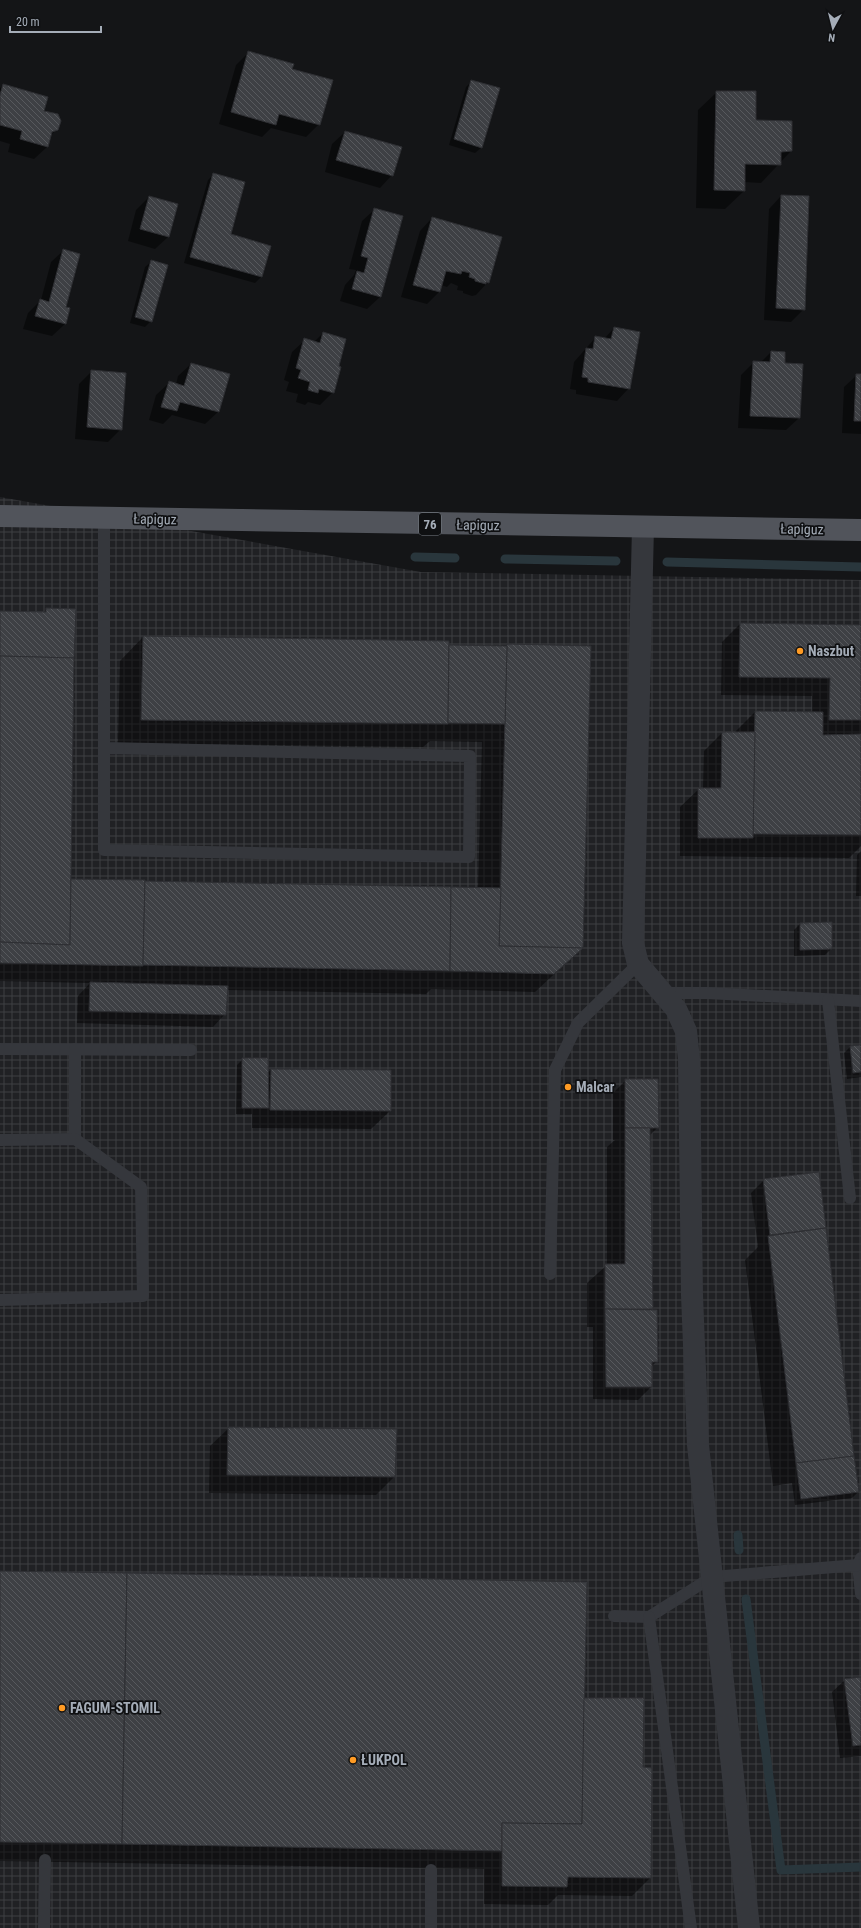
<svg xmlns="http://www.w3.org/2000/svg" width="861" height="1928" font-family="'Roboto Condensed',sans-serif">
	<defs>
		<pattern id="industrial-grid" width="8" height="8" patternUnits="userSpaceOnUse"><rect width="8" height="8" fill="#202124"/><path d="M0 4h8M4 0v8" fill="none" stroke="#3d3f42"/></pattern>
		<pattern id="building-back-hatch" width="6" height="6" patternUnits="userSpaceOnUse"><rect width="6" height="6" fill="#3e4044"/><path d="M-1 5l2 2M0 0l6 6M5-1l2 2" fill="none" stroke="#57595d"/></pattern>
	</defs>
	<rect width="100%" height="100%" fill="#141517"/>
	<path fill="url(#industrial-grid)" d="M0,497L421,572L861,580V1928H0Z"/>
	<g fill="#0007">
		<path d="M249,52L291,69L319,124L306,137L271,128L262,137L219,124L236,65Z"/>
		<path d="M472,81L482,147L475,153L449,145L466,87Z"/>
		<path d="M4,85L43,111L57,129L50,136L47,147L34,159L8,152L10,144L0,141V88Z"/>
		<path d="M717,92L791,151L761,183L744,182V191L725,209L696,208L698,110Z"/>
		<path d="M345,132L392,175L380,188L325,172L332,144Z"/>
		<path d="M214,174L230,235L261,277L255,283L184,263L208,180Z"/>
		<path d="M781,196L804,309L791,322L764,320L769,209Z"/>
		<path d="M149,197L168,237L155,249L128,241L136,210Z"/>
		<path d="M375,209L402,217L380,297L367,309L340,301L345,285L354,275L356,270L349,269L362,221Z"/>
		<path d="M432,218L488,282L476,295L472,296L463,293V291L457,290L458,286L451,283L447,287L441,285L439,292L427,304L401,297L420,231Z"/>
		<path d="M64,250V307L69,308L65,324L52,336L23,329L28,313L41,300L51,262Z"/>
		<path d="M152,261L151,321L145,327L130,323L145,267Z"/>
		<path d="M614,328L629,388L617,401L576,394V390L570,389L574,362L596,337L604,339Z"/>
		<path d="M323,333L333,392L320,405L308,402L305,405L296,402L298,394L286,391L289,382L284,380L292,352L305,340L314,342Z"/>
		<path d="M771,352L784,364L799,418L786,430L738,428L741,375L754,362L760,363Z"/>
		<path d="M191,364L218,412L205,424L172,415L163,424L149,420L156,395L169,383L176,385L178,376Z"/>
		<path d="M92,371L121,429L108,442L75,439L79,384Z"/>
		<path d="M857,375H861V434L842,433L844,387Z"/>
		<path d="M47,609L70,879L478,889L482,742L430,741L423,747L118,743L120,661L143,637L448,648L449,646L505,647L507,645L582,948L535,992L431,989L426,994L227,990L225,1014L213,1027L77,1023L78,996L90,983L0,981V612L43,613Z"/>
		<path d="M740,624L861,626V846L849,858L680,856V807L699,789H703L704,751L722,733H734L755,712L812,713V696L721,695L722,642Z"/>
		<path d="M861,851V896H856L857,855Z"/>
		<path d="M800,924L831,949L825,955L794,956V930Z"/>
		<path d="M861,1046V1077L847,1079L844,1053L850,1047Z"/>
		<path d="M243,1059L267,1073L271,1070L390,1111L371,1129L252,1128V1114H236L237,1065Z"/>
		<path d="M626,1080L658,1127L649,1136L652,1310L657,1361L651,1367V1387L638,1400L593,1399V1327H587V1283L607,1265V1147L615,1140H613V1093Z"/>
		<path d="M818,1173L858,1492L852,1498L795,1505L792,1483L773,1486L745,1260L758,1247L751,1193L764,1180Z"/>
		<path d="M229,1428L394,1477L376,1495L209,1493L210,1446Z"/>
		<path d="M0,1572L583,1699L642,1768L650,1878L632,1896L558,1895L548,1905L484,1904V1869L0,1861Z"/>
		<path d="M861,1678V1756L840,1758L832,1692L845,1680Z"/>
	</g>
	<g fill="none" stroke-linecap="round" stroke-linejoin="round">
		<g stroke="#29363c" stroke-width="9">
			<path d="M415,557L455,558"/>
			<path d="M505,559L616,561"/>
			<path d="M667,562L861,567"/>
			<path d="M738,1535L739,1550"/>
			<path d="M746,1599L781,1870L861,1867"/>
		</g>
	</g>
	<g fill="url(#building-back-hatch)" stroke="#2e2f33">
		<path d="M248,51L294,64L292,69L333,80L320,125L279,114L276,125L231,112Z"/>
		<path d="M471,80L500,88L482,148L454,139Z"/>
		<path d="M3,84L48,97L44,111L58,114L61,121L58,130L52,132L48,147L20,139L22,131L0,125V95Z"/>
		<path d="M716,91H756V120L792,121V151L781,152V165L745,164V191L714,190Z"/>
		<path d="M345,131L402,147L393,176L336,160Z"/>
		<path d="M213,173L245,182L231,234L271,246L262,277L190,257Z"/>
		<path d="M781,195L809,196L805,310L776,308Z"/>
		<path d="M149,196L178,204L169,237L140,229Z"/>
		<path d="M374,208L403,216L381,297L352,289L357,271L364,273L368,258L361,256Z"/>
		<path d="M432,217L502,237L489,283L486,282V284L475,281V279L469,277L470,273L462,271L461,274L446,271L440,292L413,285Z"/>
		<path d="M63,249L80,254L66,307L70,308L66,324L35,316L40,299L49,302Z"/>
		<path d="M151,260L168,265L152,322L135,317Z"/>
		<path d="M614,327L640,332L630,389L588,382V378L582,377L586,348L593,349L595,336L611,339Z"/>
		<path d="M323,332L346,339L339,366L341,367L334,393L319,389L318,393L308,390L310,382L298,378L301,370L296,368L304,338L320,343Z"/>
		<path d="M771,351L785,352V363L803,364L800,418L750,416L753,361L770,362Z"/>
		<path d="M191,363L230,374L219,412L180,402L177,411L161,407L169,381L184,386Z"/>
		<path d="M91,370L126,373L122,430L87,427Z"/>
		<path d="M856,374H861V421H854Z"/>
		<path d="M46,608L76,609L74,658L0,656V611L46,612Z"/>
		<path d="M740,623L861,625V720H829L830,678L739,677Z"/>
		<path d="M143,636L449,641L448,724L141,720Z"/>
		<path d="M507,644L591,646L583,948L499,946Z"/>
		<path d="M449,645L507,646L505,724L448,723Z"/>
		<path d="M0,656L74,658L70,945L0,942Z"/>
		<path d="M755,711L823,712V735L861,734V835L753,834Z"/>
		<path d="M722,732H755L753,838H698V788H721Z"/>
		<path d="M71,879L145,880L143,966L0,963V942L70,945Z"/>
		<path d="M145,881L451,887L450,971L143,965Z"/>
		<path d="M451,887L501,888L499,946L583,948L554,974L450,971Z"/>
		<path d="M832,922V949L800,950V923Z"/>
		<path d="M90,982L228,986L226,1015L89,1011Z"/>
		<path d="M861,1045V1072L853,1073L850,1046Z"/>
		<path d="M242,1058H268L269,1108H242Z"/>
		<path d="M271,1069L391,1070V1111L270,1110Z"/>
		<path d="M625,1079H658L659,1128H625Z"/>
		<path d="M625,1128H650L653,1309H605V1264H625Z"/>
		<path d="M819,1172L826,1228L770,1235L763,1179Z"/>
		<path d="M826,1228L854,1456L796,1463L768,1236Z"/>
		<path d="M605,1309L657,1310L658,1362H652V1387H606Z"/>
		<path d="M228,1427L397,1429L395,1477L227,1475Z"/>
		<path d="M854,1456L859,1492L801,1499L796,1463Z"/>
		<path d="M0,1571L127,1573L122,1844L0,1842Z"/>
		<path d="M127,1573L587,1582L582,1824L502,1823V1851L122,1844Z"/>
		<path d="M861,1677V1745L853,1746L844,1679Z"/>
		<path d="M584,1698H644L643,1767L652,1768L651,1878L568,1877L567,1887L502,1886V1823L582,1824Z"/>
	</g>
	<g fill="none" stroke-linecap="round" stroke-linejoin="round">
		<g stroke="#35373c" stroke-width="12">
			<path d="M104,518V850L469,857L470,756L105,748"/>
			<path d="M663,993H707L861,1001"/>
			<path d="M828,1000L850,1198"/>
			<path d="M0,1049L191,1050"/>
			<path d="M75,1139V1049"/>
			<path d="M0,1140L75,1139L141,1187L143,1296L0,1300"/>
			<path d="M550,1274L555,1070L578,1023L638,964"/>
			<path d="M861,1558L858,1565L861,1594"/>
			<path d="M614,1616L649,1617L712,1577L858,1565"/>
			<path d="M649,1617L691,1928"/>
			<path d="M44,1928L45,1860"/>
			<path d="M431,1928V1870"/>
		</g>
		<path stroke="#35373c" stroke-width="22" d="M643,527L633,943L638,964L676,1009L686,1031L689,1059L692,1295L698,1445L749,1928"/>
		<path stroke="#51545b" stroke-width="22" d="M0,516L861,530"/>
	</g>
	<g fill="#ff9b24" stroke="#0f1012" stroke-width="1.5">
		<circle cx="800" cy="651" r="4"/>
		<circle cx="568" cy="1087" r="4"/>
		<circle cx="62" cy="1708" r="4"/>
		<circle cx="353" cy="1760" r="4"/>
	</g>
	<g text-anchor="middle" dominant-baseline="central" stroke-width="3.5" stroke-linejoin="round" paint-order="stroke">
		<rect fill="#0f1012" stroke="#787e86" stroke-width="1" x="419" y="513" width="22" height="22" rx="3"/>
		<g font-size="13" font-weight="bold" fill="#a5adb8">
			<text x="430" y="524">76</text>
		</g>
		<g font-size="14" fill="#a5adb8" stroke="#0f1012">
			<text transform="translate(155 519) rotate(1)">Łapiguz</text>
			<text transform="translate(478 525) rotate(1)">Łapiguz</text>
			<text transform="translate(802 529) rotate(1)">Łapiguz</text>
		</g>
		<g font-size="14" font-weight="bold" fill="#a5adb8" stroke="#0f1012" text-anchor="start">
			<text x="808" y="651">Naszbut</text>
			<text x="576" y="1087">Malcar</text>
			<text x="70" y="1708">FAGUM-STOMIL</text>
			<text x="361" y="1760">ŁUKPOL</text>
		</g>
	</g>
	<g transform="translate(833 28) rotate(187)" stroke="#0f1012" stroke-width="3" paint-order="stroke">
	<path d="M0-3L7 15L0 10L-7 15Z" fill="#a5adb8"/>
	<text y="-6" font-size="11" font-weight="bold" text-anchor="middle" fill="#a5adb8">N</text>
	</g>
	<path d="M10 26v6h91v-6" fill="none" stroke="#a5adb8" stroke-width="2"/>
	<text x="16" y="26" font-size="12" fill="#a5adb8" stroke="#0f1012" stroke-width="3" paint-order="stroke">20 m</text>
</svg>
